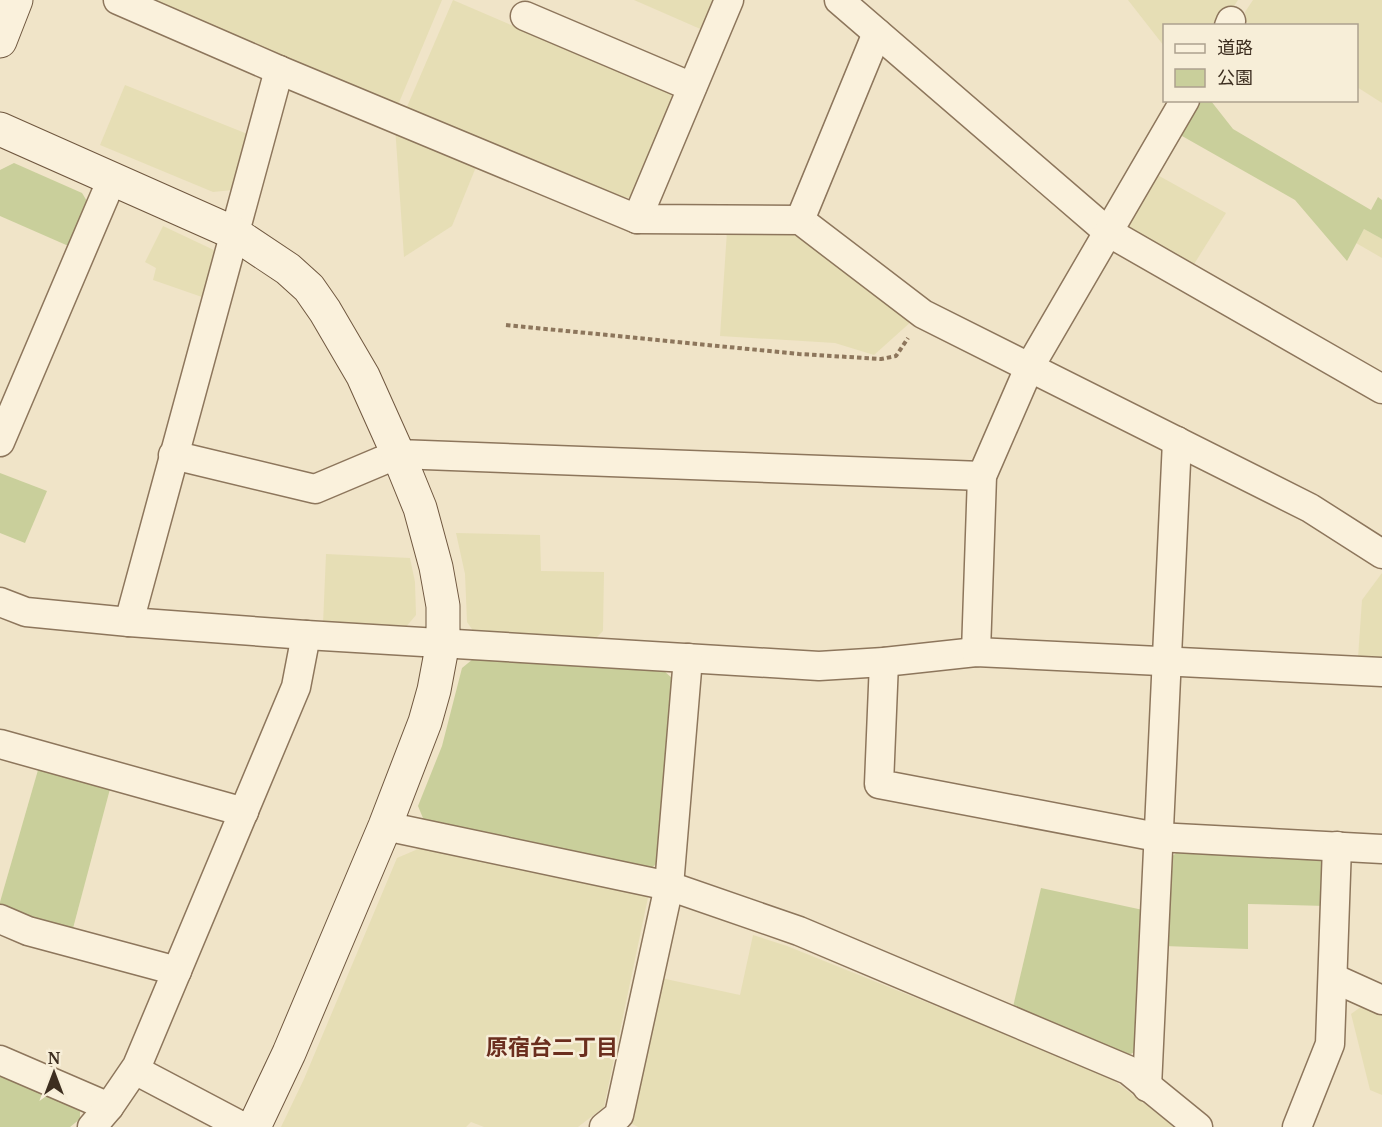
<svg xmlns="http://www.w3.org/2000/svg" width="1382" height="1127" font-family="'Noto Serif','Noto Sans JP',serif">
	<rect width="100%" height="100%" fill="#f0e4c8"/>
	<g fill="#e6deb5">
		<path d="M154,0H442L398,105Z"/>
		<path d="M453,0L676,96L632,198L612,196L406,109Z"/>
		<path d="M634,0H718L705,31Z"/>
		<path d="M1128,0H1238L1222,25L1164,26V46Z"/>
		<path d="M1253,0H1382V103L1357,87L1356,26L1253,25L1246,22L1245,12Z"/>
		<path d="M125,85L250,135L233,190L213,192L100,145Z"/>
		<path d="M395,126L478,162L452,226L404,257Z"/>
		<path d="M1152,172L1226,213L1191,269L1127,232L1123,221Z"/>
		<path d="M163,226L216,251L202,297L153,280L156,268L145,262Z"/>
		<path d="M1364,229L1382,239V258L1356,243Z"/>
		<path d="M727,231H794L913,320L874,355L835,343L720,336Z"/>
		<path d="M456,533L540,535L541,571L604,572L603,631L592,642L476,635L467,622L465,574Z"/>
		<path d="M326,554L410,558L415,582L416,615L405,628L323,624Z"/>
		<path d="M1382,573V660L1358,658L1362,600Z"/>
		<path d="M432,843L650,888L604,1107L578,1127H484L471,1122L466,1127H281L304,1079L397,858Z"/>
		<path d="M753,935L787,946L1107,1075L1175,1127H638L628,1122L661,978L740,995Z"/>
		<path d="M1365,1004L1382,1012V1095L1370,1090L1351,1014Z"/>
	</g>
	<g fill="#c9cf9b">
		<path d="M1192,101H1211L1233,129L1371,210L1378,197L1382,200V239L1364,229L1347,261L1295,200L1175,132Z"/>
		<path d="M14,163L82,193L90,206L73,248L0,216V170Z"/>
		<path d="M0,473L47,491L25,543L0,533Z"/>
		<path d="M473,659L663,670L673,679L662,860L651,868L425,823L418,806L442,746L462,668Z"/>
		<path d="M38,770L110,789L72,932L0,909V902Z"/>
		<path d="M1176,853L1319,858L1327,869L1326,906L1248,904V949L1164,946L1165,863Z"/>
		<path d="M1041,888L1143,910L1137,1051L1122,1058L1012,1011Z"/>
		<path d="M0,1072L80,1108V1119L70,1127H0Z"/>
	</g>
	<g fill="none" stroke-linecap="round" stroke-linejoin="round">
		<g stroke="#8d765c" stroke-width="31">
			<g id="street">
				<path d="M118,0L279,70L637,219L800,220L923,314L1310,508L1382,554"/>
				<path d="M839,0L1108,232L1382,389"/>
				<path d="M525,16L692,87"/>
				<path d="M1229,26L1231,21"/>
				<path d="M637,219L729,0"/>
				<path d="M800,220L877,33"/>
				<path d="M0,442L112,179"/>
				<path d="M173,455L315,489L398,454L982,476"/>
				<path d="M0,602L26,612L129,622L306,635L819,666L884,662L976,652L1382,672"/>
				<path d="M129,622L279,70"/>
				<path d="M976,652L982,476L1029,368L1185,100"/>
				<path d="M884,662L879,784L1157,837L1382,849"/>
				<path d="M0,744L244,812"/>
				<path d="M385,826L669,886L799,931L1128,1070L1198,1127"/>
				<path d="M0,919L28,931L177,971"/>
				<path d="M1333,978L1382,1000"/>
				<path d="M0,1060L109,1107"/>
				<path d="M135,1070L243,1127"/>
				<path d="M1147,1087L1177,441"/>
				<path d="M92,1127L109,1107L137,1066L296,687L306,635"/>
				<path d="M604,1127L619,1115L669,886L688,658"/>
				<path d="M1297,1127L1330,1044L1337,846"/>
			</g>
		</g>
		<g stroke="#6f573f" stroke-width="35">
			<g id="secondary">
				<path d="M0,41L16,0"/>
				<path d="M0,129L234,233L288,269L309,288L325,311L363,376L398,454L420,508L436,567L443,606V642L434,690L425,722L385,826L289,1053L254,1127"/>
			</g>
		</g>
		<path stroke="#8d765c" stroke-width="4" stroke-dasharray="4.5 3" stroke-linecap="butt" d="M506,325L799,354L881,359L896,356L908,338"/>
		<use href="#street" stroke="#faf1dc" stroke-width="28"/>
		<use href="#secondary" stroke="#faf1dc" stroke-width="33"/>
	</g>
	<g text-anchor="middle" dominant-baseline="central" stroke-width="5" stroke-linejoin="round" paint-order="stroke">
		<g font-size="22" font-weight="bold" fill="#6b2e1e" stroke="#f7eed8">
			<text x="552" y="1046">原宿台二丁目</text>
		</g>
	</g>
	<rect x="1163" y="24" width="195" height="78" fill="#f7eed8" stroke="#ada18e" stroke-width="1.5"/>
	<rect x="1175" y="44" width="30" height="9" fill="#faf1dc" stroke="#ada18e" stroke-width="1.5"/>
	<text x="1217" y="54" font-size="18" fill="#3d2e20">道路</text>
	<rect x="1175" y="69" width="30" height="18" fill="#c9cf9b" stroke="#ada18e" stroke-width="1.5"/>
	<text x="1217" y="84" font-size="18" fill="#3d2e20">公園</text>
	<g transform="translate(54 1073)" stroke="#f7eed8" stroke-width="4.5" paint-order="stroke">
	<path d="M0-4.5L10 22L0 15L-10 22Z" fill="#3d2e20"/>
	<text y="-9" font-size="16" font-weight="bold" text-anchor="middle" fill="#3d2e20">N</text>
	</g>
</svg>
